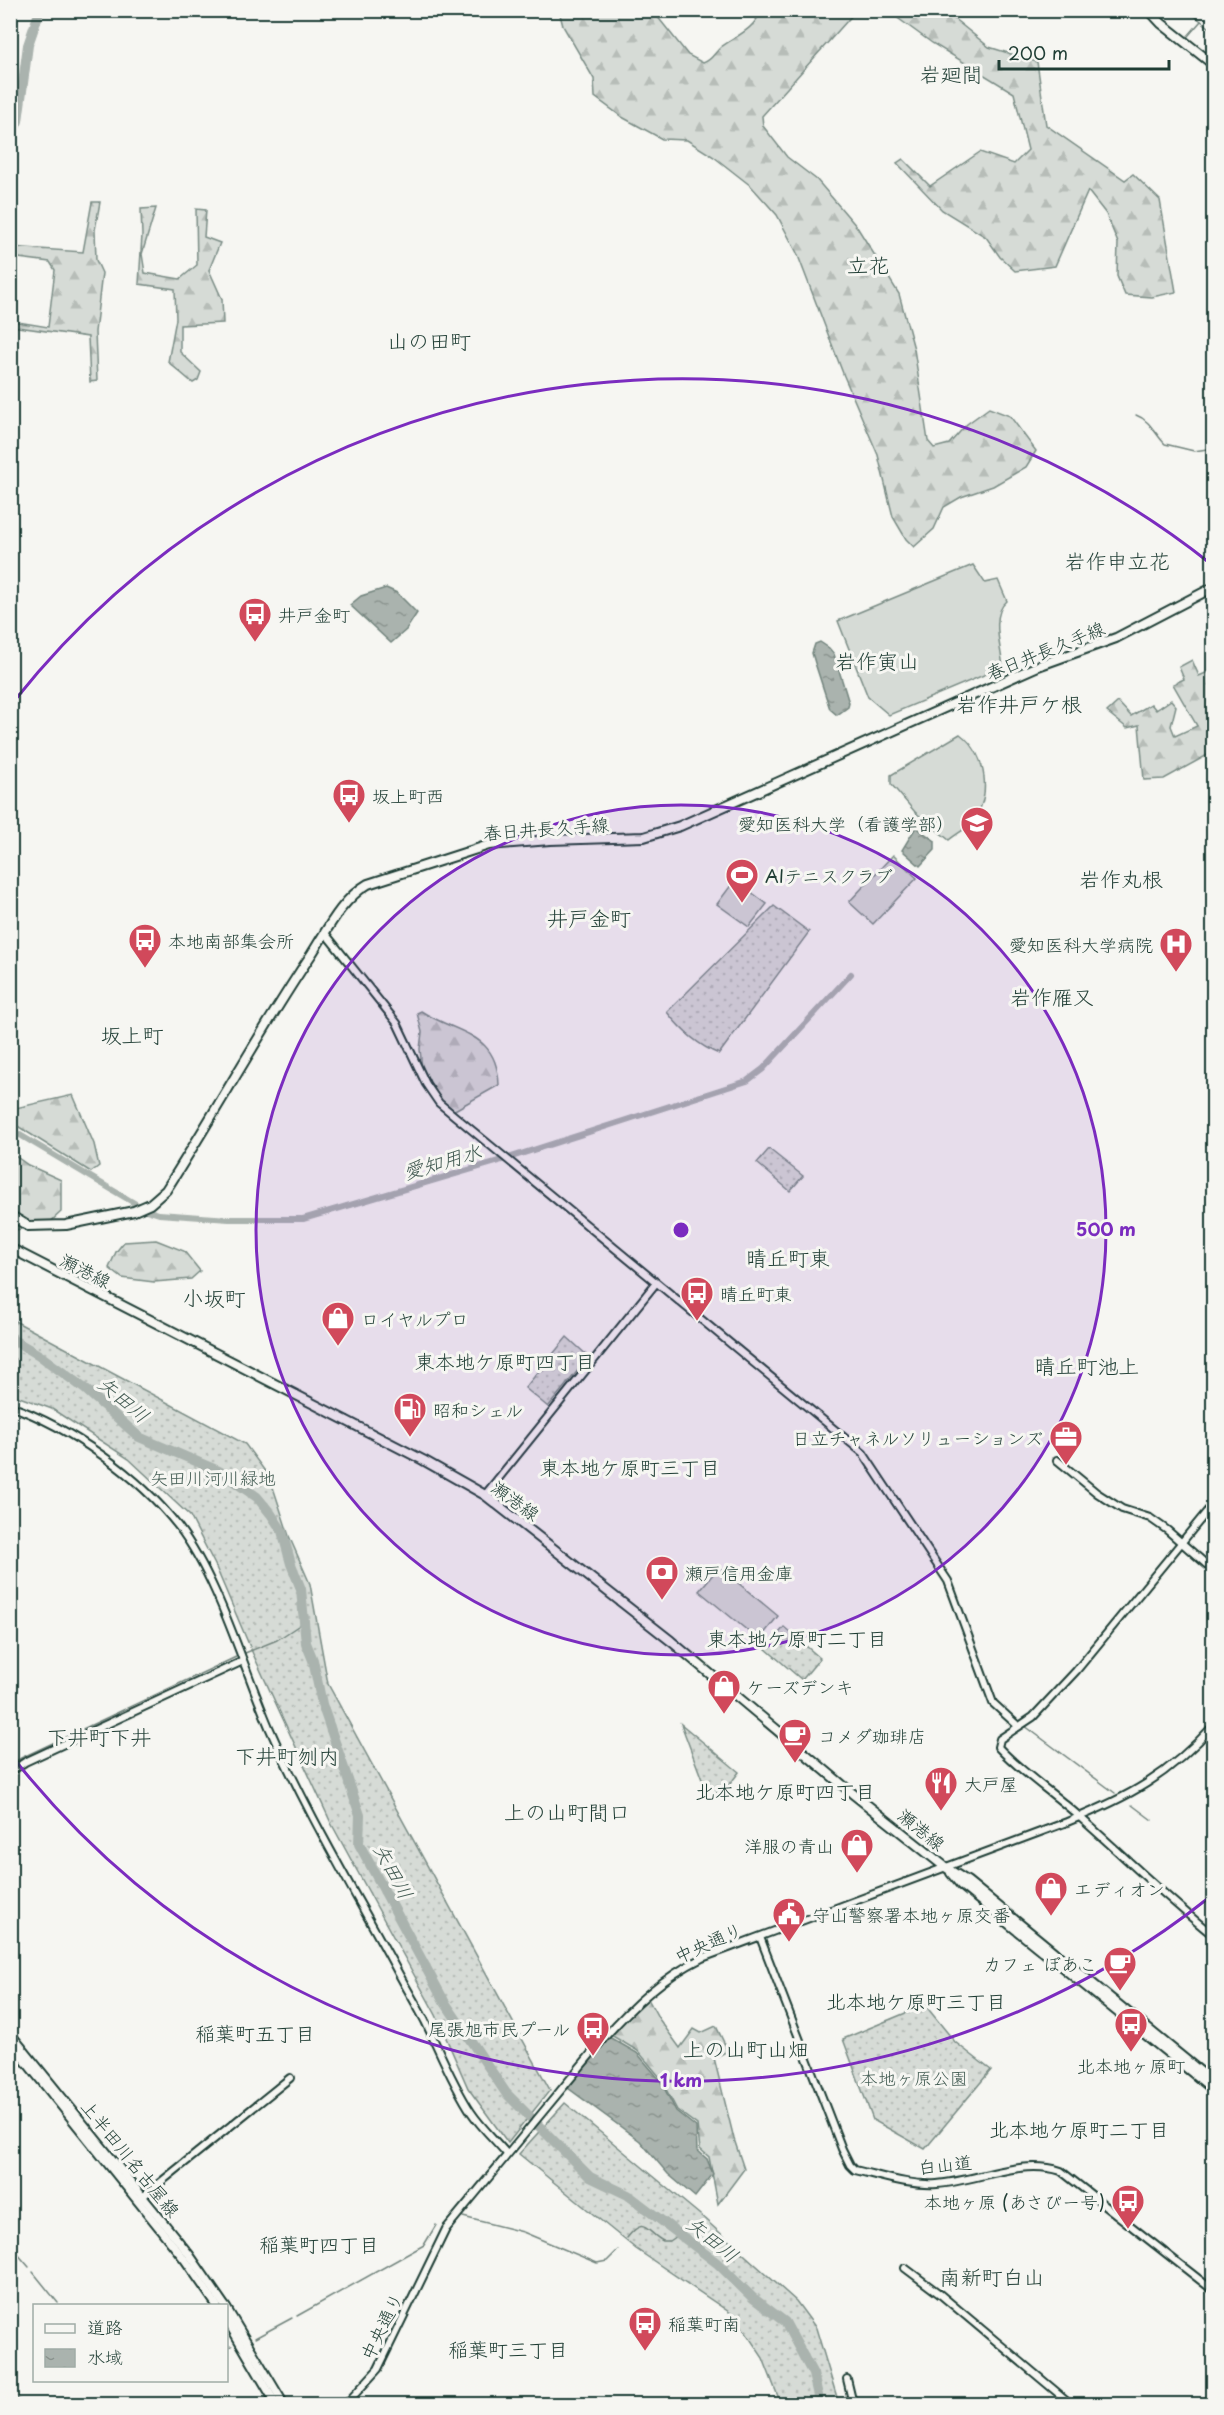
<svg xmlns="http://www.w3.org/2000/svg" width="1224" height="2415" font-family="'Playpen Sans','Klee One',sans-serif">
	<defs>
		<pattern id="grass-dots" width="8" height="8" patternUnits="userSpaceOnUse" patternTransform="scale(1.5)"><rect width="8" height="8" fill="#d6dbd6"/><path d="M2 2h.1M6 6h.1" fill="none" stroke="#b7bdb8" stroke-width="1.8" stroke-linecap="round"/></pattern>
		<pattern id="forest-firs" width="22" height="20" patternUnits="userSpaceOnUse" patternTransform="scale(1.5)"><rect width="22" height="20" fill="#d6dbd6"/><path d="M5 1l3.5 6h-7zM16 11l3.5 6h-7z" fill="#b7bdb8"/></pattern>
		<pattern id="water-ripples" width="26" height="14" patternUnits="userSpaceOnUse" patternTransform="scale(1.5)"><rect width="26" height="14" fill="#aab3ae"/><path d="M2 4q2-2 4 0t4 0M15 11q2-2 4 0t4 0" fill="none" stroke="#8a938e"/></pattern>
	</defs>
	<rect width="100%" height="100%" fill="#f6f6f2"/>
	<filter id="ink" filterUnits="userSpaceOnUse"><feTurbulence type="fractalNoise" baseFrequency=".0167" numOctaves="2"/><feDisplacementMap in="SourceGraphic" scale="12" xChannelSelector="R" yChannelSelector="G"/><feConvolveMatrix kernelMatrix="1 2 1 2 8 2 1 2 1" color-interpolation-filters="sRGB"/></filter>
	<g filter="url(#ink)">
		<g fill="url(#grass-dots)" stroke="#7a8c85" stroke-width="1.5">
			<path d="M774,906L809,932L719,1054C697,1045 681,1030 667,1012Z"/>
			<path d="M769,1149L803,1176L790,1191L757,1163Z"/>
			<path d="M11,1319L245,1444L270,1478L289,1536L310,1584L328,1684L550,2090L508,2143L468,2088L436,2015L331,1823L253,1654L215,1565L190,1516L129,1459L52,1409L11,1394Z"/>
			<path d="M567,1337L589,1357L548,1407L525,1388Z"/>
			<path d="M784,1627L820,1658L802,1680L766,1649Z"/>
			<path d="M681,1724L739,1772L730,1784L709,1798Z"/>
			<path d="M925,2005L955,2042L991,2070L925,2149L873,2120L843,2039Z"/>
			<path d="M565,2103L699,2214L796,2301L816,2328L839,2404H781L763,2358L735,2316L636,2249L519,2154Z"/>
		</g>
		<g fill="url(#forest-firs)" stroke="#7a8c85" stroke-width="1.5">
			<path d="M559,11H653L688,55L703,63C712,60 714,53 721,47C734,37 756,29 760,11H856L762,116L763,126L787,157L817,180L857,227L899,294L914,349L928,441L934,448L949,444L967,424L989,408L1010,416L1036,451L1026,467L993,486L961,497L944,507L934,529L914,547L906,539L893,517L878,455L844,376L797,253L777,215L751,186L714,157L687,140L662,139L622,117L595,97L594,79L563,26Z"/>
			<path d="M888,11H947V13L989,47L1037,62L1046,125L1125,180L1133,174L1160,200L1176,292L1152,297L1125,295L1117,276L1118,243L1106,214L1088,191L1055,266L1015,271L1000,257L986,237L942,210L897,163L903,159L930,186L980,152L1014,164L1028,150L1014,93L932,43Z"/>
			<path d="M92,202H100L95,230L96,260L102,273L95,332L97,381L90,382L88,337L11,326V321L48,327L55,270L50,262L11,257V247L83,252Z"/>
			<path d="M156,208L142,254L145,273L180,279L197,265L196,209L206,210L204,237L220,243L209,270L222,299L223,323L180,325V352L201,372L198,380L193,383L168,362L176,319L175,289L139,284L142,235L141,209Z"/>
			<path d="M1192,660L1199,676L1213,670V752L1164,779L1144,780L1139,725L1127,728L1107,712L1118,702L1131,716L1151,704L1156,710L1171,700L1176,706L1171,726L1175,736L1197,726L1173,684L1184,679L1179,667Z"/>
			<path d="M421,1011C458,1035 497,1031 499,1085L453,1111L442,1102L422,1069L420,1049L422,1032L417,1013Z"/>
			<path d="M73,1095L94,1144L99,1166L91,1172L11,1122V1109Z"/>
			<path d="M11,1153L28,1165L61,1180V1212L49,1223L11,1231Z"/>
			<path d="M156,1240L184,1251L200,1271L191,1279L154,1282L122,1278L109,1268L116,1252L124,1242Z"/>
			<path d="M647,1997L659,2019L680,2048L694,2029L701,2033L716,2026L728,2051L714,2058L734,2139L744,2169L718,2204L709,2157L700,2149L697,2125L677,2110L659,2076L638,2051L611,2035Z"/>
		</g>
		<g fill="#d6dbd6" stroke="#7a8c85" stroke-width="1.5">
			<path d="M973,565L985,583L998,580L1007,601C990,615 1001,647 1003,667L889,715L868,697L838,621Z"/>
			<path d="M960,734C987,754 993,797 971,823C965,830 956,834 949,840L915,812L891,784V775Z"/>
			<path d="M893,855L917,878L873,924L849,902Z"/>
			<path d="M735,880L767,904L749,927L717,904Z"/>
			<path d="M719,1567L778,1616L759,1640L699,1591Z"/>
		</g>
		<g fill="url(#water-ripples)" stroke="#72847d" stroke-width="1.5">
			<path d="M386,588L397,593L417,613L406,630L391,643L350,605L361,596Z"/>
			<path d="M820,642L829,648L834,654L849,703L848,707L837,715L830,709L815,663L812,653L815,644Z"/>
			<path d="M916,827L935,841V850L920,866L902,850Z"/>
			<path d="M609,2037L637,2053L660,2080L676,2111L696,2127L697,2150L707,2159L713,2174L695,2197L668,2174L640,2141L568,2088Z"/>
		</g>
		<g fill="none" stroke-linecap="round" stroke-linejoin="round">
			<g stroke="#72847d" stroke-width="1.5">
				<path d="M1187,10L1214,31"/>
				<path d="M1188,36L1201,21"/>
				<path d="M1136,415C1150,420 1155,434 1165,444L1194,451L1214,448"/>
				<path d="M245,1653L277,1640L304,1622"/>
				<path d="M1025,1726L1115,1793"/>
				<path d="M10,1765L21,1758L236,1657"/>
				<path d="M1132,1805L1152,1820"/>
				<path d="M1208,1857L1214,1859"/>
				<path d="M463,2217L523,2232L597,2263L607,2261L618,2250"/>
				<path d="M627,2238C645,2215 646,2232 663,2241H670L680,2234"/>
				<path d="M10,2245L29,2267"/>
				<path d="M33,2272L58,2303"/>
				<path d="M297,2316L424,2245L436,2225"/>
				<path d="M255,2338L292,2318"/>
				<path d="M226,2347L232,2346"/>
				<path d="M10,2396L14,2395L23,2404"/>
			</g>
			<path stroke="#aab3ae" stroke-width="6" d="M10,1129L146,1210L159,1214L229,1219H303L499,1161L747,1081L763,1069L851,974"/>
			<g stroke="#aab3ae" stroke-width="10">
				<path d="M10,138L18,121L28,45L40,10"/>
				<path d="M10,1338L39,1355L85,1389L139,1437L219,1471L257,1497L271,1514L282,1531L291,1564L301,1589L306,1643L313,1660L322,1704L360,1815L359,1844L444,2001L506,2093L590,2177L628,2195L717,2263L753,2298L785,2322L813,2374L820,2404"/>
			</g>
			<g stroke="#1f3d34" stroke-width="10">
				<g id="tertiary">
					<path d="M325,933L397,1023L426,1084L439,1103L863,1453L948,1581L993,1703L1018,1726"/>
					<path d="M10,1406C70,1427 139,1476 178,1526C219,1580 242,1664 269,1727C305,1809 351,1886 394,1965C404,1984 415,2002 425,2021C440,2052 452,2083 471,2112C481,2127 495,2140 507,2154"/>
					<path d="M1057,1460L1097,1493L1122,1509L1150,1518L1167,1530L1214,1571"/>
					<path d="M485,1495L656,1283"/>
					<path d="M1214,1503L1076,1671L1033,1717L1000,1739L998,1747C1023,1774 1055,1794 1082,1819C1126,1858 1168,1899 1214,1936"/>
					<path d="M10,1772L25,1762L243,1661"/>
					<path d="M760,1937L842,2149L850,2165L855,2170C881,2176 910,2186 937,2184C978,2181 1021,2158 1061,2171L1214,2291"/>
					<path d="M141,2198L290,2078"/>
					<path d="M905,2268L941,2295L1071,2404"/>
					<path d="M847,2379L853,2404"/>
					<path d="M346,2404L378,2369L446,2229L604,2038C633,2005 662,1978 702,1958L1067,1822C1129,1797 1168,1776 1214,1725"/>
				</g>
			</g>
			<g stroke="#1f3d34" stroke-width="11">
				<g id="secondary">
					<path d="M10,2033L189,2254L225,2306"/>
					<path d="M10,2042L185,2260L217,2306"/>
					<path d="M226,2307L284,2404"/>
					<path d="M226,2319L276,2404"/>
				</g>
			</g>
			<g stroke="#1f3d34" stroke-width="12">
				<g id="primary">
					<path d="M1149,10L1161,23L1214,65"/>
					<path d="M10,1215L28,1226L66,1225L134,1211L150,1204L166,1190C216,1112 260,1031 311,955C327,930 342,899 368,884L489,845L550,840L644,837L680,826L1038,666L1116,638L1214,587"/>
				</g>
			</g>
			<g stroke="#1f3d34" stroke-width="12">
				<g id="trunk">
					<path d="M10,1248L423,1460L485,1495L671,1641L852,1793L945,1867L967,1881L1214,2083"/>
					<path d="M951,1873L961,1885L1214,2090"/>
				</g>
			</g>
			<use href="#tertiary" stroke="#f6f6f2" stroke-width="6"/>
			<use href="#secondary" stroke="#f6f6f2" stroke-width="7"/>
			<use href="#primary" stroke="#f6f6f2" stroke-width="8"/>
			<use href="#trunk" stroke="#f6f6f2" stroke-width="8"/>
		</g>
	</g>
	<circle cx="681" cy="1230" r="425" fill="#7b2cbf" fill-opacity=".12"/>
	<g fill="none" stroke="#7b2cbf" stroke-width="3">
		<circle cx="681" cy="1230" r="425"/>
		<path d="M1211 1896A851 851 0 0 1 15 1760M15 700A851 851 0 0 1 1211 564"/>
	</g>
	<defs>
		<g id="bus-pin" transform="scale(1.725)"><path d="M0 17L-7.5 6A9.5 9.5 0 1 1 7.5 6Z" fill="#d1495b" stroke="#f6f6f2"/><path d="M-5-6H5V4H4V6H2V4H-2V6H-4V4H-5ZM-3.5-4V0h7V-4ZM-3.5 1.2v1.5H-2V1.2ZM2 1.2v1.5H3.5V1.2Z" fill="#fff"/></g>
		<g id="university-pin" transform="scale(1.725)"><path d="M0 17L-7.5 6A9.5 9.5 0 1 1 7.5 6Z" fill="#d1495b" stroke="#f6f6f2"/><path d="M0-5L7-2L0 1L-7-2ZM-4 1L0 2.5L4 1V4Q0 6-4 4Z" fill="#fff"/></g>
		<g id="stadium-pin" transform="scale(1.725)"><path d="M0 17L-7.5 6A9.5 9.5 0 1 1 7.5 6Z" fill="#d1495b" stroke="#f6f6f2"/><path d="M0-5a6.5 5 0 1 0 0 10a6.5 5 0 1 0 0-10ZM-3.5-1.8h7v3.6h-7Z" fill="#fff"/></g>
		<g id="hospital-pin" transform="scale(1.725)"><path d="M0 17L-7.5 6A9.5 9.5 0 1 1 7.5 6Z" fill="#d1495b" stroke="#f6f6f2"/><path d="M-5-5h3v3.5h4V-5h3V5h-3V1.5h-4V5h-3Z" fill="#fff"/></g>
		<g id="shop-pin" transform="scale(1.725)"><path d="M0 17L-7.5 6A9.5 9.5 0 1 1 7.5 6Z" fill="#d1495b" stroke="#f6f6f2"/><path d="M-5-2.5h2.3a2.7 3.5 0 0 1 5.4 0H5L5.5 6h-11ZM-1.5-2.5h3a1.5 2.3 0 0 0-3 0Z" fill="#fff"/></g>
		<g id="fuel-pin" transform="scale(1.725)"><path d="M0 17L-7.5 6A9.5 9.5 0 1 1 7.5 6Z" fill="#d1495b" stroke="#f6f6f2"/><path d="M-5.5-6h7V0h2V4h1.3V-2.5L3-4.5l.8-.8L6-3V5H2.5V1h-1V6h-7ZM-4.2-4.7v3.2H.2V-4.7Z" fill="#fff"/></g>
		<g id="office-pin" transform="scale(1.725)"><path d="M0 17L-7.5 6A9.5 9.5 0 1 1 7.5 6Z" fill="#d1495b" stroke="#f6f6f2"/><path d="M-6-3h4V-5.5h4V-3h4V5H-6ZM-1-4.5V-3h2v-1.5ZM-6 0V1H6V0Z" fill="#fff"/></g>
		<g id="bank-pin" transform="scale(1.725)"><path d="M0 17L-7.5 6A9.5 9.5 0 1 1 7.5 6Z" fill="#d1495b" stroke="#f6f6f2"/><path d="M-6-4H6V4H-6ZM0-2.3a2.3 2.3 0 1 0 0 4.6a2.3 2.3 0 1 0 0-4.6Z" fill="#fff"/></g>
		<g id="cafe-pin" transform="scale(1.725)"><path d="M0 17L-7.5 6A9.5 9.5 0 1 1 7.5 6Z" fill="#d1495b" stroke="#f6f6f2"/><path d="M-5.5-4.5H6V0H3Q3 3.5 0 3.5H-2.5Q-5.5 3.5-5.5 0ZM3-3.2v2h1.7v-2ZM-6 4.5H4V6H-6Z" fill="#fff"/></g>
		<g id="restaurant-pin" transform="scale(1.725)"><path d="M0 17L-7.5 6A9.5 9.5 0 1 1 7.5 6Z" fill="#d1495b" stroke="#f6f6f2"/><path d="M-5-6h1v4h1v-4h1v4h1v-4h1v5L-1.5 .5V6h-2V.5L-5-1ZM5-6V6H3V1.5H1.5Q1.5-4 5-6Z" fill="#fff"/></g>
		<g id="civic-pin" transform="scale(1.725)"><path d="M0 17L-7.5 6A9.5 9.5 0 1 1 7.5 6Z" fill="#d1495b" stroke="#f6f6f2"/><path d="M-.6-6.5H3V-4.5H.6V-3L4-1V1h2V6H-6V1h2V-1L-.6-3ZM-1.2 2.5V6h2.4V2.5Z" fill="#fff"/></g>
	</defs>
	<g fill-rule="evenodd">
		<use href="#bus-pin" x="255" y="614"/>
		<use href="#bus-pin" x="349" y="795"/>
		<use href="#university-pin" x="977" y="823"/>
		<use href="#stadium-pin" x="742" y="875"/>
		<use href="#bus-pin" x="145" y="940"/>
		<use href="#hospital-pin" x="1176" y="944"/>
		<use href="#bus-pin" x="697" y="1293"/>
		<use href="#shop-pin" x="338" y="1318"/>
		<use href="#fuel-pin" x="410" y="1409"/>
		<use href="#office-pin" x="1066" y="1437"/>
		<use href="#bank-pin" x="662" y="1572"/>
		<use href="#shop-pin" x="724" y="1686"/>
		<use href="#cafe-pin" x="795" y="1735"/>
		<use href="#restaurant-pin" x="941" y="1783"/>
		<use href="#shop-pin" x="857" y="1845"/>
		<use href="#shop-pin" x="1051" y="1888"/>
		<use href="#civic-pin" x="789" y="1914"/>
		<use href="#cafe-pin" x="1120" y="1963"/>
		<use href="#bus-pin" x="1131" y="2024"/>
		<use href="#bus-pin" x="593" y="2028"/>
		<use href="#bus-pin" x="1128" y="2201"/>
		<use href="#bus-pin" x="645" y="2323"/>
	</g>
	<g text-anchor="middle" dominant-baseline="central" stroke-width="6" stroke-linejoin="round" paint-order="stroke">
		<g font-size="18" fill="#1f3d34" stroke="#f6f6f2" text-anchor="start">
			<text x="278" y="614">井戸金町</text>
			<text x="372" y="795">坂上町西</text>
			<text x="954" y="823" text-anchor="end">愛知医科大学（看護学部）</text>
			<text x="765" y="875">AIテニスクラブ</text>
			<text x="168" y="940">本地南部集会所</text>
			<text x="1153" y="944" text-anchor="end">愛知医科大学病院</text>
			<text x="720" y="1293">晴丘町東</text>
			<text x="361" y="1318">ロイヤルプロ</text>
			<text x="433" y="1409">昭和シェル</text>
			<text x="1043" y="1437" text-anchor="end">日立チャネルソリューションズ</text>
			<text x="685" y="1572">瀬戸信用金庫</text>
			<text x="747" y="1686">ケーズデンキ</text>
			<text x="818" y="1735">コメダ珈琲店</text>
			<text x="964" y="1783">大戸屋</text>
			<text x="834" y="1845" text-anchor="end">洋服の青山</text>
			<text x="1074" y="1888">エディオン</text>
			<text x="812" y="1914">守山警察署本地ヶ原交番</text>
			<text x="1097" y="1963" text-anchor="end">カフェ ぼあこ</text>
			<text x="570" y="2028" text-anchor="end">尾張旭市民プール</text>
			<text x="1131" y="2065" text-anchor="middle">北本地ヶ原町</text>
			<text x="1105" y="2201" text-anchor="end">本地ヶ原 (あさぴー号)</text>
			<text x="668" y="2323">稲葉町南</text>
		</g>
		<g font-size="18" fill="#1f3d34" stroke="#f6f6f2">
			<text transform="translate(1045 650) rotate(-22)">春日井長久手線</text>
			<text transform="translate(546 828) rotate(-4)">春日井長久手線</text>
			<text transform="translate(86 1270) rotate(27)">瀬港線</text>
			<text transform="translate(516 1500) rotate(36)">瀬港線</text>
			<text transform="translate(922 1829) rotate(39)">瀬港線</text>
			<text transform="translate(708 1942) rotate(-24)">中央通り</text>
			<text transform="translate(131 2158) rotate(51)">上半田川名古屋線</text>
			<text transform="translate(945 2164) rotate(-6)">白山道</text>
			<text transform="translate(381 2326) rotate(-64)">中央通り</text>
		</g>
		<g font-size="18" fill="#445d54" stroke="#f6f6f2">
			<text x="213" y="1477">矢田川河川緑地</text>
			<text x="914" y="2077">本地ヶ原公園</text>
		</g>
		<g font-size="20" font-style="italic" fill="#425a52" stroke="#f6f6f2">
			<text transform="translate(442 1161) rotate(-16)">愛知用水</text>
			<text transform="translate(124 1399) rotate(40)">矢田川</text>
			<text transform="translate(394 1871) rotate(62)">矢田川</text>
			<text transform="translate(713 2239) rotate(39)">矢田川</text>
		</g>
		<g font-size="20" fill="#1f3d34" stroke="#f6f6f2">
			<text x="505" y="1361">東本地ケ原町四丁目</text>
			<text x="630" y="1467">東本地ケ原町三丁目</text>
			<text x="797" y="1638">東本地ケ原町二丁目</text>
			<text x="785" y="1791">北本地ケ原町四丁目</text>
			<text x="916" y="2001">北本地ケ原町三丁目</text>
			<text x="255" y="2033">稲葉町五丁目</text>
			<text x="1079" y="2129">北本地ケ原町二丁目</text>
			<text x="319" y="2244">稲葉町四丁目</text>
			<text x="508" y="2349">稲葉町三丁目</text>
		</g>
		<g font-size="21" fill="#1f3d34" stroke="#f6f6f2">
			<text x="951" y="73">岩廻間</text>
			<text x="868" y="264">立花</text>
			<text x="429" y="340">山の田町</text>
			<text x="1117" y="560">岩作申立花</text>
			<text x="877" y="660">岩作寅山</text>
			<text x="1019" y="703">岩作井戸ケ根</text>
			<text x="1121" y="878">岩作丸根</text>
			<text x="589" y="917">井戸金町</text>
			<text x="1052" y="996">岩作雁又</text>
			<text x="132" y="1034">坂上町</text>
			<text x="788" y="1257">晴丘町東</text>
			<text x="214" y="1297">小坂町</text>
			<text x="1087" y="1365">晴丘町池上</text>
			<text x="99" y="1736">下井町下井</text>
			<text x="287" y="1755">下井町刎内</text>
			<text x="567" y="1811">上の山町間口</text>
			<text x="746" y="2048">上の山町山畑</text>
			<text x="992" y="2276">南新町白山</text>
		</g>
	</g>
	<circle cx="681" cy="1230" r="9" fill="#7b2cbf" stroke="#f6f6f2" stroke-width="3"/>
	<g font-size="18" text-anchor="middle" font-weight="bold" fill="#7b2cbf" stroke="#f6f6f2" stroke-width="6" stroke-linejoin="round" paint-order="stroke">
		<text x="1106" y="1236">500 m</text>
		<text x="681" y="2087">1 km</text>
	</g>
	<rect width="1224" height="2415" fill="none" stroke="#f6f6f2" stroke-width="36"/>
	<rect x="18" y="18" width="1188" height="2379" fill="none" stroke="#1f3d34" stroke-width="2" filter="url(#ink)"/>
	<rect x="33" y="2304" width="195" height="78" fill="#f6f6f2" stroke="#a0aca6" stroke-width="1.5"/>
	<rect x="45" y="2324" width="30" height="9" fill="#f6f6f2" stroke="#a0aca6" stroke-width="1.5"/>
	<text x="87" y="2334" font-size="18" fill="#1f3d34">道路</text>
	<rect x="45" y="2349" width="30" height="18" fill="url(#water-ripples)" stroke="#a0aca6" stroke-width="1.5"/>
	<text x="87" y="2364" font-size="18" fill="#1f3d34">水域</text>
	<path d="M999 60v9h170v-9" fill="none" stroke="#1f3d34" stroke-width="3"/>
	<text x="1008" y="60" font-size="18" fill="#1f3d34" stroke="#f6f6f2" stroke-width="4.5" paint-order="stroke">200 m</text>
</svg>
